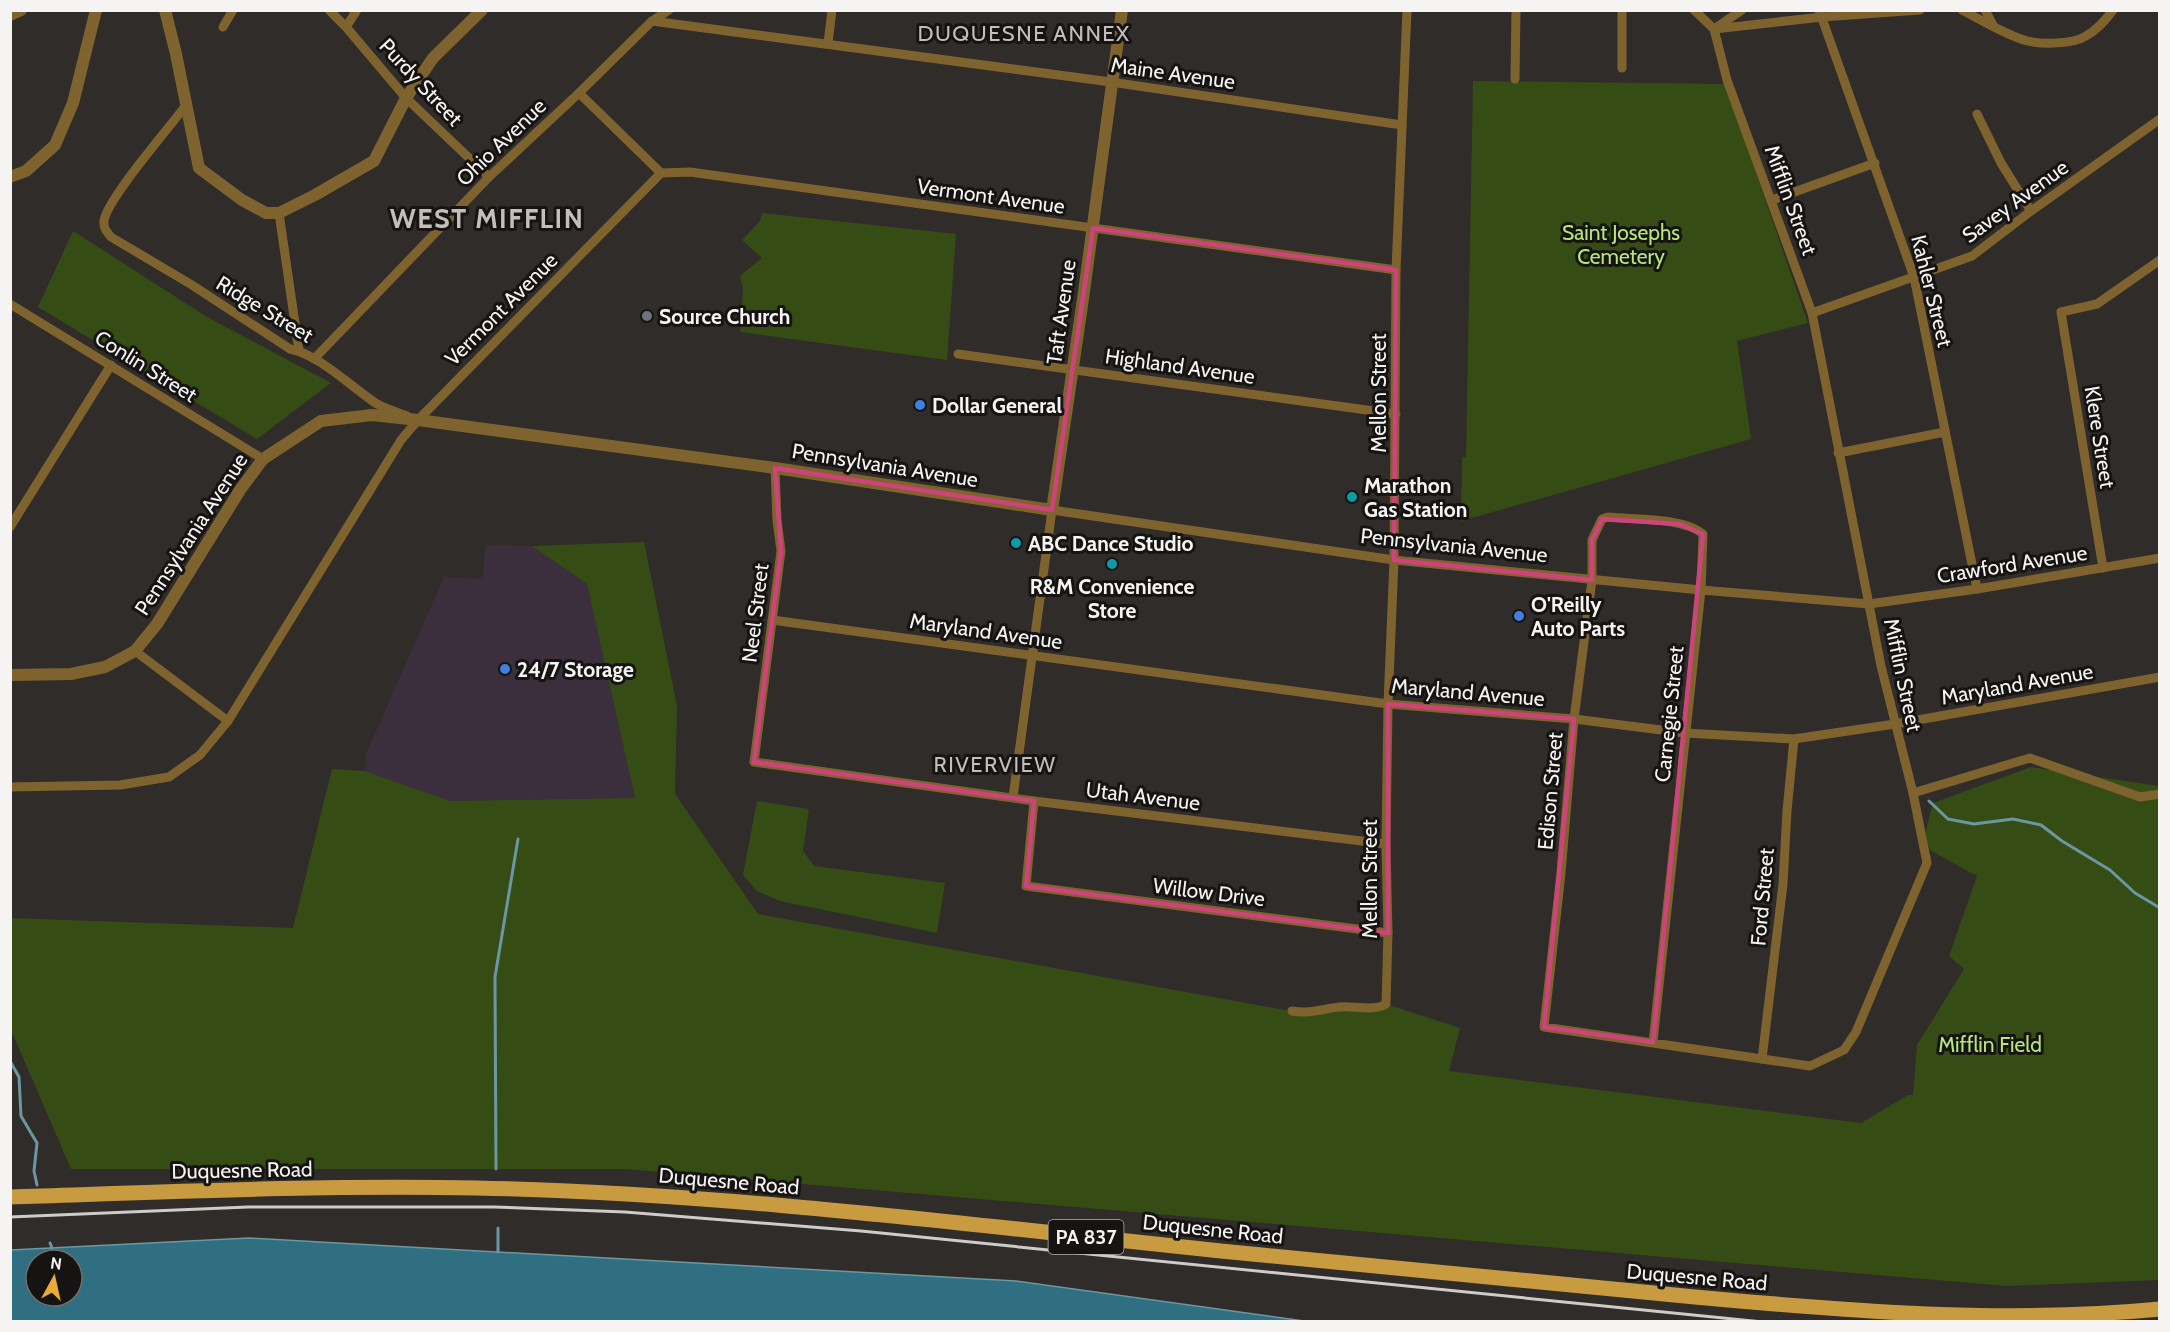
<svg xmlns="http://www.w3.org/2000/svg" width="2170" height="1332" font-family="Cabin,sans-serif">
	<rect width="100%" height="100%" fill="#302c29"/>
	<path fill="#3b2f3e" d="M485,545L532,546L587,584L635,798L450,801L365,771L366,754L444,577L483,579Z"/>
	<g fill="#354d15">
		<path d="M1473,81L1725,84L1808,323L1737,341L1751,439L1461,521L1462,457H1466Z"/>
		<path d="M762,213L956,234L947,360L740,332L743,289L740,276L762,258L742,240L760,221Z"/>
		<path d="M73,231L207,317L331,383L257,439L38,307Z"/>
		<path d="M644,542L677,706L675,794L758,914L1301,1013L1386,1004L1460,1028L1449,1071L1861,1123L1908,1095H1913L1917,1045L1964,969L1949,956L1977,876L1930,850L1925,834L1933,803L2031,767L2159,786V1280L2007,1286L626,1169H71L11,1030L10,918L293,928L332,769L365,771L450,801L635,798L587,584L532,546Z"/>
		<path d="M757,801L809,809L803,851L814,866L945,883L937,933L780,901L757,891L743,875Z"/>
	</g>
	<path fill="#306f81" stroke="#6b97a3" stroke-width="1.5" fill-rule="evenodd" d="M249,1238L1016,1281L1304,1321H11V1250ZM36,1260H72V1296H36Z"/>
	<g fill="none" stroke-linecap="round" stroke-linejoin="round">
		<g stroke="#6b97a3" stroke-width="3">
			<path d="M1929,801L1948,819L1974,824L2013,819L2041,825L2062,841L2110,870L2135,893L2160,908"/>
			<path d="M10,1061L19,1077L21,1116L37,1143L34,1171L37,1185"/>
			<path d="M496,1169L495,977L518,839"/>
			<path d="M498,1228V1252"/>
			<path d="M50,1243L52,1248"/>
		</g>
		<g stroke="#7f632e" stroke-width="9">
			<path d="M329,10L346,27L406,98L489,177"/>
			<path d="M1819,10L1914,277L1977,589"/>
			<path d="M1962,10C1981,20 2001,32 2021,39C2036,45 2072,45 2086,36C2097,30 2105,21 2113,10"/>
			<path d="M1985,10L1993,25"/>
			<path d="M652,21L1111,82L1402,125"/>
			<path d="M223,27L233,10"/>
			<path d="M346,27L357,10"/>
			<path d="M1717,27L1742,10"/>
			<path d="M1714,29L1822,17L1920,10"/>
			<path d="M828,43L832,10"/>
			<path d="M1622,68V10"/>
			<path d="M1515,79L1516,10"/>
			<path d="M579,93L661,173"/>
			<path d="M186,105C171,126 106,200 104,221C103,228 107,232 111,237L192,285L290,349C320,355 351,387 377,404C386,409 397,412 407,416"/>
			<path d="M1977,114L2001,163L2031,211"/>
			<path d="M1772,200L1875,163"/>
			<path d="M279,213L299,351"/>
			<path d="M10,304L263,459"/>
			<path d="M1812,313L1972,256L2031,211L2160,119"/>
			<path d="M958,354L1396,414"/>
			<path d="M314,359L489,177L579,93L652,21L669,10"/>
			<path d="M1838,453L1945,432"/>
			<path d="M775,468L777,520L781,551L754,762L1034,801L1386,844"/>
			<path d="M10,527L111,365"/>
			<path d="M2103,568L2061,312L2097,304L2160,260"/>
			<path d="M772,620L1388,704L1574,719L1685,733L1794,739L1895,724L2160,677"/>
			<path d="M135,651L228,721"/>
			<path d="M10,787L120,785L169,777L200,755L228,721L401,440L418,420L661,173L690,172L1396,270"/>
			<path d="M1913,793L2030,758L2140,797L2160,794"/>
			<path d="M1013,797L1052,510L1394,560L1701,590L1869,604L1977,589L2160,558"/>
			<path d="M1034,801L1026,886L1388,933"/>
			<path d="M1292,1011C1310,1014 1322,1009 1339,1007C1354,1005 1373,1012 1386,1004L1388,933L1386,844L1388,704L1394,560L1396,270L1407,10"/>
			<path d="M1653,1042L1701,590L1703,534C1682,517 1635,520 1608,517L1602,519L1592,540V580L1574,719L1561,873L1544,1027L1810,1066L1844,1050L1856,1032L1927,863L1913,793L1881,666L1812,313L1727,80L1714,29L1694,10"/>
			<path d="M1762,1059L1783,884L1787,811L1794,739"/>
		</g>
		<g stroke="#7f632e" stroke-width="12">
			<path d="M165,10L176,54L199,168L242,200L266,213H279L315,195L374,161L406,98L433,58L482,10"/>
			<path d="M10,15L21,10"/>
			<path d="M10,177L26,171L55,145L73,103L96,10"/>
			<path d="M10,675L71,674L105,667L135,651L157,624L240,490L263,459L321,421L372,415L418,420L775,468L1052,510L1083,299L1122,10"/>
		</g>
		<path stroke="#c99b40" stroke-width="15" d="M10,1197C165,1192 321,1185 476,1188C725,1193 973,1225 1221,1251C1379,1267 1537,1283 1695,1297C1848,1311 2006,1324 2160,1309"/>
		<path stroke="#cecbc9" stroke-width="3" d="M10,1217L248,1207H494L625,1212L861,1231L1763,1322"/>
	</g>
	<path fill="none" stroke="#cc4479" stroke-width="4.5" stroke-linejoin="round" d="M1093,228L1396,270L1394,560L1592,580V540L1602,519L1679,524L1703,534L1653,1042L1544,1027L1574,719L1388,704V933L1026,886L1034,801L754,762L781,551L775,468L1052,510Z"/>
	<circle fill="#6b7280" stroke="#161413" stroke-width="2" cx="647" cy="316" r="6"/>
	<g fill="#3f7fe0" stroke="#161413" stroke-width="2">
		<circle cx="920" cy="405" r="6"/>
		<circle cx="1519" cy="616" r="6"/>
		<circle cx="505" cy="669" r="6"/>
	</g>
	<g fill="#0f9aa8" stroke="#161413" stroke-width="2">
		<circle cx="1352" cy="497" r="6"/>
		<circle cx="1016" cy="543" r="6"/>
		<circle cx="1112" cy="564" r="6"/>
	</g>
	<g text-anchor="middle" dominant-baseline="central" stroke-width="6" stroke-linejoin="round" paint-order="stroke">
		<rect fill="#161413" stroke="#b3b1af" stroke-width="1.5" x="1048.5" y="1220" width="75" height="34" rx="4.5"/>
		<g font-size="20" font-weight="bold" fill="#f6f4f2">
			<text x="1086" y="1237">PA 837</text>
		</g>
		<g font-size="21" fill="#f6f4f2" stroke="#161413">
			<text transform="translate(1173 73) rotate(8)">Maine Avenue</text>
			<text transform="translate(421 82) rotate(47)">Purdy Street</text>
			<text transform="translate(501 142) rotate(-44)">Ohio Avenue</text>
			<text transform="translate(991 196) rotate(8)">Vermont Avenue</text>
			<text transform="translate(1791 200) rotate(70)">Mifflin Street</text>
			<text transform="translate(2015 201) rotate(-36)">Savey Avenue</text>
			<text transform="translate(1932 291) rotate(76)">Kahler Street</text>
			<text transform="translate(265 309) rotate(31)">Ridge Street</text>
			<text transform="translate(501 309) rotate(-45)">Vermont Avenue</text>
			<text transform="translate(1061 312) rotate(-82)">Taft Avenue</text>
			<text transform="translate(146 366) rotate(32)">Conlin Street</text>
			<text transform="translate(1180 366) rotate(8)">Highland Avenue</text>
			<text transform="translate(1378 393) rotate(-90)">Mellon Street</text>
			<text transform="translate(2100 437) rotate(81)">Klere Street</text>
			<text transform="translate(885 465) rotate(9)">Pennsylvania Avenue</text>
			<text transform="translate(191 534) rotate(-57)">Pennsylvania Avenue</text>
			<text transform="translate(1454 545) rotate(6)">Pennsylvania Avenue</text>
			<text transform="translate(2012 564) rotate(-9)">Crawford Avenue</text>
			<text transform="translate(755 613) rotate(-83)">Neel Street</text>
			<text transform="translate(986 631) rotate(8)">Maryland Avenue</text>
			<text transform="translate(1903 675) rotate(78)">Mifflin Street</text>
			<text transform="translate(2017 684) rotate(-10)">Maryland Avenue</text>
			<text transform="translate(1468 692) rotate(5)">Maryland Avenue</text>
			<text transform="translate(1669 714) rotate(-84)">Carnegie Street</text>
			<text transform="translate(1550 791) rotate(-85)">Edison Street</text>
			<text transform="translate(1143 796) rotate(7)">Utah Avenue</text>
			<text transform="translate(1369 879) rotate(-90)">Mellon Street</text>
			<text transform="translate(1209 892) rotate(7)">Willow Drive</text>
			<text transform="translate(1762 897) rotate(-85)">Ford Street</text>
			<text transform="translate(242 1170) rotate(-1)">Duquesne Road</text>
			<text transform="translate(729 1181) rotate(5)">Duquesne Road</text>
			<text transform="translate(1213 1229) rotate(6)">Duquesne Road</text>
			<text transform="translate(1697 1277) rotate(5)">Duquesne Road</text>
		</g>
		<g font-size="21" fill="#b5e77b" stroke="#161413">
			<text x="1621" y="232">Saint Josephs<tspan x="1621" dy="24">Cemetery</tspan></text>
			<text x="1990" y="1044">Mifflin Field</text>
		</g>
		<g font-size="21" font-weight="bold" fill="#f6f4f2" stroke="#161413" text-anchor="start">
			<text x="659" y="316">Source Church</text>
			<text x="932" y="405">Dollar General</text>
			<text x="1364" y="485">Marathon<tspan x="1364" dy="24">Gas Station</tspan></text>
			<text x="1028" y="543">ABC Dance Studio</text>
			<text x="1112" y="586" text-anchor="middle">R&amp;M Convenience<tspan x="1112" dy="24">Store</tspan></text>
			<text x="1531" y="604">O'Reilly<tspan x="1531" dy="24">Auto Parts</tspan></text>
			<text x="517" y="669">24/7 Storage</text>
		</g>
		<g font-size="22" letter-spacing="1.5" fill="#c3bebb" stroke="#161413">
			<text x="1024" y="33">DUQUESNE ANNEX</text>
			<text x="995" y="764">RIVERVIEW</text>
		</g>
		<g font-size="27" font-weight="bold" letter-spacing="1.5" fill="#c3bebb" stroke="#161413">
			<text x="487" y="218">WEST MIFFLIN</text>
		</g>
	</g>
	<rect width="2170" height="1332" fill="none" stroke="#f6f4f2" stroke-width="24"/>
	<g transform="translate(54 1278) rotate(8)"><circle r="28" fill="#161413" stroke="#706e6c" stroke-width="1.5"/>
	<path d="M0-4.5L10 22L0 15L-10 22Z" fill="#eaaa38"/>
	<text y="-9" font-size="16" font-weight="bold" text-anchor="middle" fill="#f6f4f2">N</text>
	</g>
</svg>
